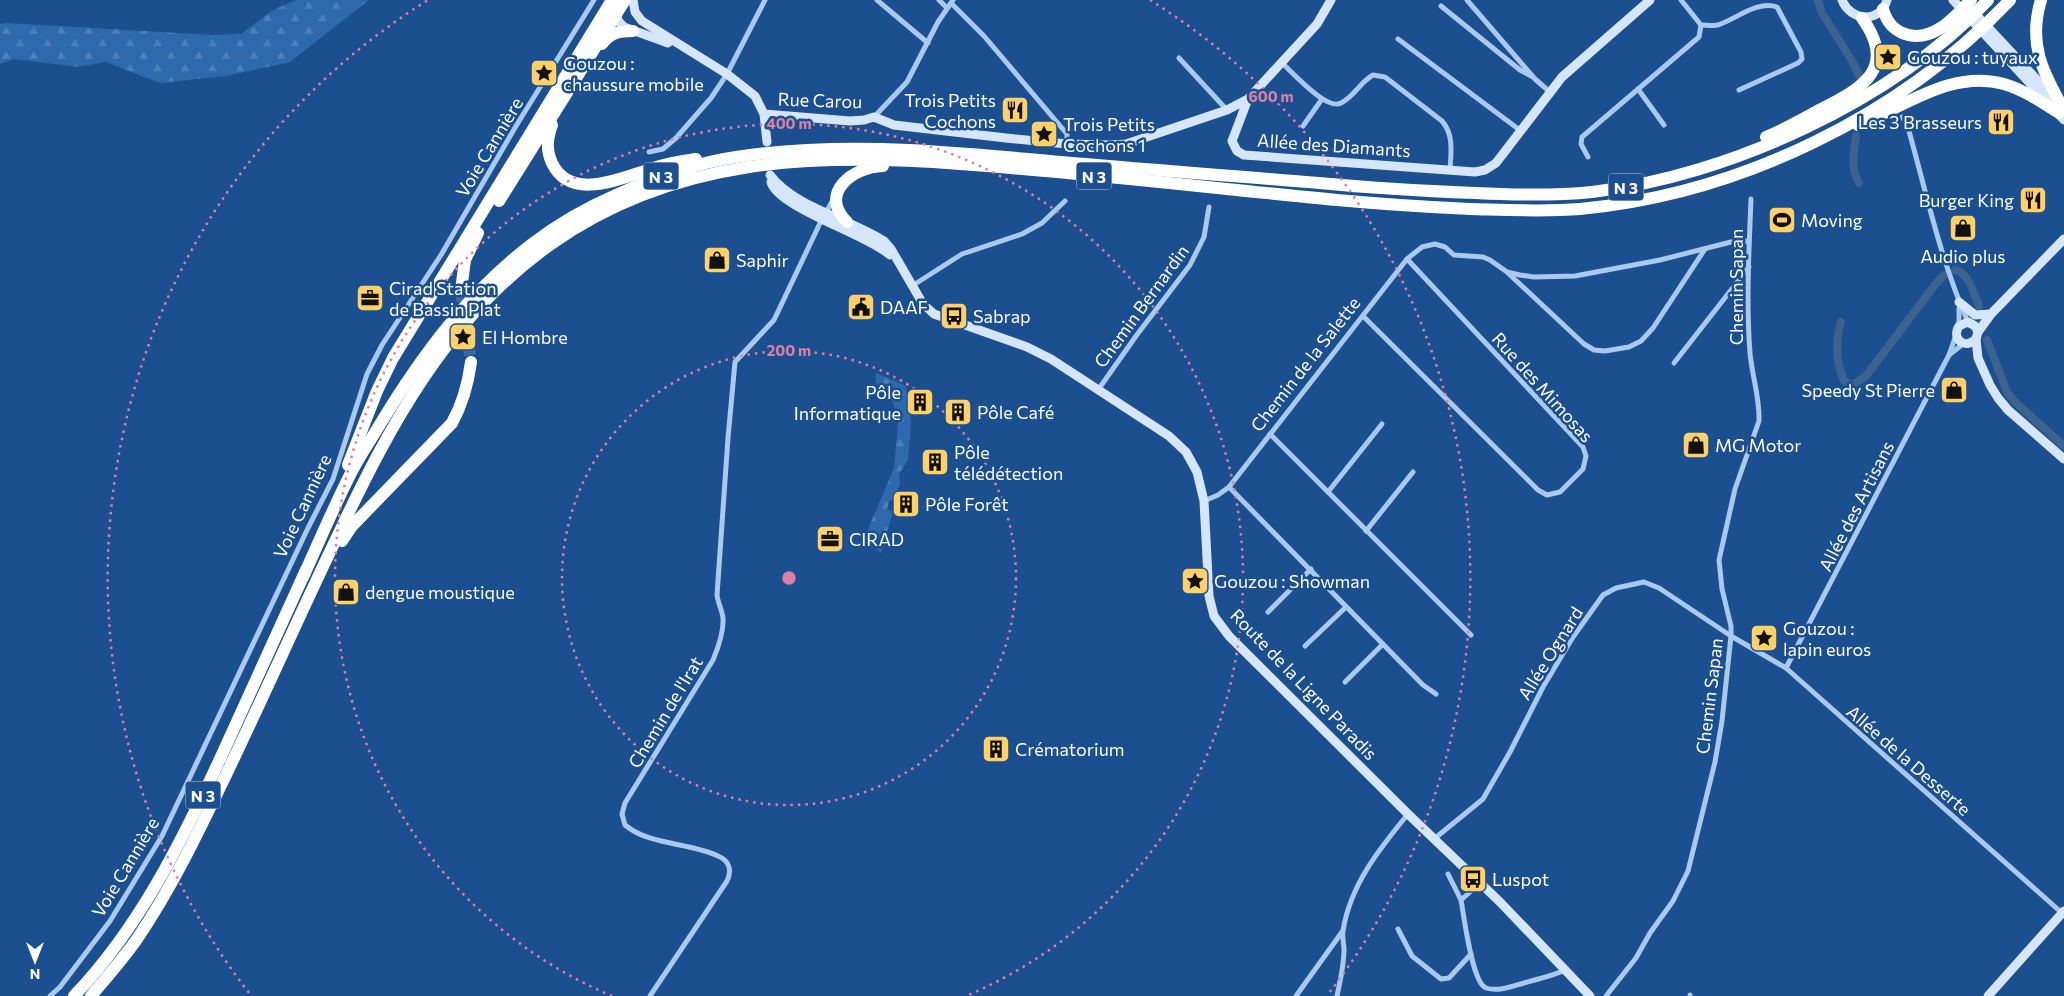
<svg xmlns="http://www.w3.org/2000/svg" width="2064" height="996" font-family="Commissioner,sans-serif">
	<defs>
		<pattern id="forest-firs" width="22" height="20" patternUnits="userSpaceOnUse" patternTransform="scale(1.25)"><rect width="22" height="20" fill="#2e69ad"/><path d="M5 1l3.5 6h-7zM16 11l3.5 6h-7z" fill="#4d80b9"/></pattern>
	</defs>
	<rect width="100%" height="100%" fill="#1b4f8f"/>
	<g fill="url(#forest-firs)">
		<path d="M296,0H369L290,62L226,76L160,83L106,62L78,67L14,59L0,64V24L7,23L213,35L241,34L273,10Z"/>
		<path d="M876,373L906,386L911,423L908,460L899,474L900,483L895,500H890L887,509L893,512L881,553L867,541L868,529L894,468L898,423L893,402C882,395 874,388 876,373Z"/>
	</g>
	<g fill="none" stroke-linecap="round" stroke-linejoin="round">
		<g stroke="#3c6290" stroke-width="8">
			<path d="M1818,0L1822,13L1852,61L1861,79"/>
			<path d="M1856,136C1854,152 1850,168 1859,183"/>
			<path d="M1955,270C1969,273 1974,294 1979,306"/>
			<path d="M1841,322C1835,343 1836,362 1844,381L1853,385L1866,376L1934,286L1944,275"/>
			<path d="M1987,340L2007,392L2015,402L2064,446"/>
		</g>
		<path stroke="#3d69a0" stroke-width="12" stroke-dasharray="12 6" stroke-linecap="butt" d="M461,290L471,362"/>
		<g stroke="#a9c9ee" stroke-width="5">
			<path d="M877,0L928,43"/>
			<path d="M939,0L947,8"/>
			<path d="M1467,0L1535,79L1551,93"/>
			<path d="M1681,0L1701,25"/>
			<path d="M951,3L984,36L1067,134V144"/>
			<path d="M1441,6L1520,70L1531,76"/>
			<path d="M1398,39L1521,131"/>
			<path d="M1179,58L1227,110"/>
			<path d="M1282,63C1293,73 1327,111 1341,103C1354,97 1360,82 1373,75L1385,77L1442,121C1454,135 1451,152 1450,170"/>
			<path d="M1638,89L1664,125"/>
			<path d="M874,117L907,82L938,22L953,0"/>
			<path d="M1902,117L1907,124C1926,191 1940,259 1968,322"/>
			<path d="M1303,126L1322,99"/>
			<path d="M649,152L663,149L676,138L711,98L727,74L765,0"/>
			<path d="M1588,157L1581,144L1582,137L1699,37L1701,25C1707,25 1713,26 1718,25C1736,19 1758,0 1777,7L1801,52L1802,59L1798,63L1739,90"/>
			<path d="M1508,273L1584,344L1594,350L1605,351L1629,347L1641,341L1653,328L1705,249"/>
			<path d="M912,286L962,254L1022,234L1042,223L1065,201"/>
			<path d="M1363,316L1538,490L1547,495L1560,492L1583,469L1586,456L1583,447L1407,259"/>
			<path d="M1959,326V308"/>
			<path d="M1949,355L1963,344"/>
			<path d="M1674,363L1749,267"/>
			<path d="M1098,390L1136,336L1190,265L1204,237L1209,207"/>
			<path d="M1270,434L1471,635"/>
			<path d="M1229,487L1423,685L1436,694"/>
			<path d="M1328,492L1382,424"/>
			<path d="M1204,501L1218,495L1229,487L1407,259L1422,247L1435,244L1445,247L1454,255L1483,257L1490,260L1507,272L1520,275L1534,277L1575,276L1660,260L1731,242L1749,241"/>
			<path d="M1366,531L1413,472"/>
			<path d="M1268,612L1311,569"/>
			<path d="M1305,646L1346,607"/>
			<path d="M1786,668L1949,355L1956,335"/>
			<path d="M1345,682L1383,644"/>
			<path d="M1434,839L1483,799L1510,752L1543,687L1573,637L1603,595L1616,588L1644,582L1659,588L1731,636L1786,668L2062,913"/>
			<path d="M1448,874L1461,900"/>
			<path d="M1480,883L1461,900C1464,916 1472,983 1486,988C1498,992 1513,986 1524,983C1537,979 1553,976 1565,970"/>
			<path d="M1398,929L1412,956L1441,979L1449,978L1471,954"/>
			<path d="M50,996L60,987L110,921L162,836L308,528L333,479L367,374L382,345L441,255L516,126L594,0"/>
			<path d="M650,996L727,881C732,871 730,861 718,856C690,842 650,846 625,825L622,814L625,803L713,660C718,648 724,632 723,618C722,610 718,603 717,595L728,438L735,362L774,320L822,219L833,200"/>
			<path d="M1296,996L1342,932"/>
			<path d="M1337,996C1340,981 1344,966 1344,950C1344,944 1342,937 1343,931C1350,885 1380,848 1408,814"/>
			<path d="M1606,996L1636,958L1650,933L1673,901L1688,871L1715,762L1722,721L1731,636V626L1722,589L1719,560L1735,489L1759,421C1760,398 1752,376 1750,353C1746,302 1749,250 1751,199"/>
			<path d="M1690,996V995"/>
		</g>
		<g stroke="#d6e6fa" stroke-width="9">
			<path d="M633,0L635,12L642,21L727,74L755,96L764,114L767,142"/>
			<path d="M1842,0C1850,21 1880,24 1887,0"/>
			<path d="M1953,0L2064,120"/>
			<path d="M1971,9L2053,97"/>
			<path d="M615,13L619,22L624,27L668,43"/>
			<path d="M1248,99L1232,141L1237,151L1244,155L1475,172L1485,170L1496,163L1562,77L1650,0"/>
			<path d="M764,114L850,121L864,120L874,117L894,125L1006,138L1067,144L1111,145L1126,144L1227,110L1248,99L1317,24L1331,0"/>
			<path d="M770,175C795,208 849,218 884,241L891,249L923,304L934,314L1027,347L1051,359L1169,436L1186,452L1197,472L1204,501L1209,596L1214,616L1229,636L1408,814L1500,902L1590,996"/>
			<path d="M771,182C777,207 868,235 890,255"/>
			<path d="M2064,239L1991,314L1978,332L1976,339L1978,358L1990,385L1998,398L2008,410L2064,459"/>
			<path d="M1959,302L1975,315L1991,314"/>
			<path d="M1976,339C1965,350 1951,339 1959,326L1968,322L1975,326L1978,332"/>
			<path d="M1988,996L2064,911"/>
		</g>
		<g stroke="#fff" stroke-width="12">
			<path d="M2041,0C2028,43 2042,71 2063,108"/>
			<path d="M1883,9C1890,35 1916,43 1939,29C1951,22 1961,10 1971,0"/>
			<path d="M602,44C610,33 619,31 633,31"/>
			<path d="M552,125C547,139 546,150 552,163C571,203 623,177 654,168C668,163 681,161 696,159"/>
			<path d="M1858,125C1904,107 1952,69 2004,84C2024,90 2042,102 2059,113"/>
			<path d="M1766,137C1785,129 1803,119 1821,109C1863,88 1898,68 1862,18"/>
			<path d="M499,201L625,0"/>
			<path d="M847,222C818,193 853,167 883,166"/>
			<path d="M461,290L465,260L478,233"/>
			<path d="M348,465L377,391L393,358L612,0"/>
			<path d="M342,541L352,526L452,423C463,403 468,385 471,362"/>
			<path d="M303,577C319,542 334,506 352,471C361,454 372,438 382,421C423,354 469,292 532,244C558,224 586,208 616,195C654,178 694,163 736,157C833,142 931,150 1028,159C1125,168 1222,175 1319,183C1371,188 1423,191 1475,193C1514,195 1553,196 1592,192C1729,176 1892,101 1988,0"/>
			<path d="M74,996C139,928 181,843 220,759C249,696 277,633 306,570"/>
			<path d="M91,996C107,977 123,959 137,939C171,889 198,833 224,779C263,698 299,616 338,535C391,423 447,318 551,244C674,157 816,153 960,164C1086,173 1211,188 1337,200C1381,204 1426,207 1470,209C1507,210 1544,212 1580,209C1740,194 1900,116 2010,0"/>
		</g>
	</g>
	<g fill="none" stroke="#dd80a5" stroke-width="2.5" stroke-dasharray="2.5 5">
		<circle cx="789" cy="578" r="227"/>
		<path d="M612 996A454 454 0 1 1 966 996"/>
		<path d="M249 993A681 681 0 0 1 428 0M1150 0A681 681 0 0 1 1329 993"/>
	</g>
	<defs>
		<g id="sight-square" transform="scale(1.4375)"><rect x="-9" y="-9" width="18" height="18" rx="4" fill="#ffd166" stroke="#1b4f8f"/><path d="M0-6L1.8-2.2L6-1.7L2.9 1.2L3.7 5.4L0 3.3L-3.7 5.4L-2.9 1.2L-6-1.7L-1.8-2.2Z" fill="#111"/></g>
		<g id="restaurant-square" transform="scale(1.4375)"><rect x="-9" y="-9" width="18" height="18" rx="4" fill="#ffd166" stroke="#1b4f8f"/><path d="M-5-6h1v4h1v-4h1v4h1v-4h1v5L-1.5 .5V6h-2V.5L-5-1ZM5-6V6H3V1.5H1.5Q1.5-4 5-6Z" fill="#111"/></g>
		<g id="stadium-square" transform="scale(1.4375)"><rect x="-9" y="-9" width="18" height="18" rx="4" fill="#ffd166" stroke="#1b4f8f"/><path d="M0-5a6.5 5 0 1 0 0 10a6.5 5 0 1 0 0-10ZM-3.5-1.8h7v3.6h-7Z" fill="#111"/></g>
		<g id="shop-square" transform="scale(1.4375)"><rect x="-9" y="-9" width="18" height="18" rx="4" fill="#ffd166" stroke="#1b4f8f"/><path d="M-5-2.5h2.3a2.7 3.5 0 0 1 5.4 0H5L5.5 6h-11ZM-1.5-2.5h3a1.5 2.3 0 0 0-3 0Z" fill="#111"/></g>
		<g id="office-square" transform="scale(1.4375)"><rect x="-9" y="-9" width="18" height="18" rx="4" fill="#ffd166" stroke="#1b4f8f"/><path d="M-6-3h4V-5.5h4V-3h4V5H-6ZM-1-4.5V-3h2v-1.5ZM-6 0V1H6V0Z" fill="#111"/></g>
		<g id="civic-square" transform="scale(1.4375)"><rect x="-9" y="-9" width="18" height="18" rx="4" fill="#ffd166" stroke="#1b4f8f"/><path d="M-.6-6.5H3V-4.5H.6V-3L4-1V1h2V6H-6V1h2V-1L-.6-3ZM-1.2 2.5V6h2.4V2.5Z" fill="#111"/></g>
		<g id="bus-square" transform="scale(1.4375)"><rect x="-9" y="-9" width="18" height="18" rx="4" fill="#ffd166" stroke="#1b4f8f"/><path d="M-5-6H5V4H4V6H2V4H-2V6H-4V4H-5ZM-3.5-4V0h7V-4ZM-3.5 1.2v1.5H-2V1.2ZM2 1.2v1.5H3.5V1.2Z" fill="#111"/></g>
		<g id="building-square" transform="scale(1.4375)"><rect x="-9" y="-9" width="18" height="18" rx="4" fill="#ffd166" stroke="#1b4f8f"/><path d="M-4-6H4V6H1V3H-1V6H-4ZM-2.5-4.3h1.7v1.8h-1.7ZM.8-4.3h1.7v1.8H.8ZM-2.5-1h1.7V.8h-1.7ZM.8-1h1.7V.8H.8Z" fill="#111"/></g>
	</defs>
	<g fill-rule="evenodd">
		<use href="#sight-square" x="1888" y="57"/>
		<use href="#sight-square" x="544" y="73"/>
		<use href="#restaurant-square" x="1015" y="110"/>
		<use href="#restaurant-square" x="2001" y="122"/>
		<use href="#sight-square" x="1044" y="134"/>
		<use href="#restaurant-square" x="2033" y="200"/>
		<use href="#stadium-square" x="1782" y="220"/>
		<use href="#shop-square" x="1963" y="228"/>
		<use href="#shop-square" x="717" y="260"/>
		<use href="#office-square" x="370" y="298"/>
		<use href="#civic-square" x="861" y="307"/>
		<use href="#bus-square" x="954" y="316"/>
		<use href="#sight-square" x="463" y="337"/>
		<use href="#shop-square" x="1954" y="390"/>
		<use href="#building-square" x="920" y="402"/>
		<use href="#building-square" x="958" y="412"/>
		<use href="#shop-square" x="1696" y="445"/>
		<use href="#building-square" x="935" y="462"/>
		<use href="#building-square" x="906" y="504"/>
		<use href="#office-square" x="830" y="539"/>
		<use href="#sight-square" x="1195" y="581"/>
		<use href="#shop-square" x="346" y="592"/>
		<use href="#sight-square" x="1764" y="638"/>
		<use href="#building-square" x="996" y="749"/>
		<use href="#bus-square" x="1473" y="879"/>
	</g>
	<g text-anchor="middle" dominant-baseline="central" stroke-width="5" stroke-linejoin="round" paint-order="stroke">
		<g fill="#1b4f8f" stroke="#bbcadd" stroke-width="1">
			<rect x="643.5" y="162.5" width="35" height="27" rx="4"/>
			<rect x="1076.5" y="162.5" width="35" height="27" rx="4"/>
			<rect x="1608.5" y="173.5" width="35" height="27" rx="4"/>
			<rect x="185.5" y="781.5" width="35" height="27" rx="4"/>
		</g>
		<g font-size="16" font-weight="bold" fill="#fff">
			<text x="661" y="176">N 3</text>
			<text x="1094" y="176">N 3</text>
			<text x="1626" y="187">N 3</text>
			<text x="203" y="795">N 3</text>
		</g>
		<g font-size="18" fill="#fff" stroke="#1b4f8f" text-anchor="start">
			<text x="1907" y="57">Gouzou : tuyaux</text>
			<text x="563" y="63">Gouzou :<tspan x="563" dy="21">chaussure mobile</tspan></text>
			<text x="996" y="100" text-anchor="end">Trois Petits<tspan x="996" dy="21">Cochons</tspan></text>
			<text x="1982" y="122" text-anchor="end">Les 3 Brasseurs</text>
			<text x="1063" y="124">Trois Petits<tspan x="1063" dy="21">Cochons 1</tspan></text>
			<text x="2014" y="200" text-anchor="end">Burger King</text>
			<text x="1801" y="220">Moving</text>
			<text x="1963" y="256" text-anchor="middle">Audio plus</text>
			<text x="736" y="260">Saphir</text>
			<text x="389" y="288">Cirad Station<tspan x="389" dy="21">de Bassin Plat</tspan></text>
			<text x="880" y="307">DAAF</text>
			<text x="973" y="316">Sabrap</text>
			<text x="482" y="337">El Hombre</text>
			<text x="1935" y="390" text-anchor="end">Speedy St Pierre</text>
			<text x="901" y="392" text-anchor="end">Pôle<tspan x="901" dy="21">Informatique</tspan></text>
			<text x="977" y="412">Pôle Café</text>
			<text x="1715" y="445">MG Motor</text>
			<text x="954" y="452">Pôle<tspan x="954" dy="21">télédétection</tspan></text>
			<text x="925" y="504">Pôle Forêt</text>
			<text x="849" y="539">CIRAD</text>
			<text x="1214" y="581">Gouzou : Showman</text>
			<text x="365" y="592">dengue moustique</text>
			<text x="1783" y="628">Gouzou :<tspan x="1783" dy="21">lapin euros</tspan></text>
			<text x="1015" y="749">Crématorium</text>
			<text x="1492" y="879">Luspot</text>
		</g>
		<g font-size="18" fill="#fff" stroke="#1b4f8f">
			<text transform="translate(820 100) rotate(2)">Rue Carou</text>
			<text transform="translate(1334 145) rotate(4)">Allée des Diamants</text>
			<text transform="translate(489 147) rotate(-59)">Voie Cannière</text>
			<text transform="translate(1736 287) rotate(-90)">Chemin Sapan</text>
			<text transform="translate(1141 306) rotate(-54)">Chemin Bernardin</text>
			<text transform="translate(1305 364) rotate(-52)">Chemin de la Salette</text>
			<text transform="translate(1543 387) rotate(48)">Rue des Mimosas</text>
			<text transform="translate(302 506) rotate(-65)">Voie Cannière</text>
			<text transform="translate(1856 506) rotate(-63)">Allée des Artisans</text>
			<text transform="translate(1550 653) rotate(-58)">Allée Ognard</text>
			<text transform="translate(1304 684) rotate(46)">Route de la Ligne Paradis</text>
			<text transform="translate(1709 696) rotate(-83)">Chemin Sapan</text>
			<text transform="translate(665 712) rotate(-59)">Chemin de l'Irat</text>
			<text transform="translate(1909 760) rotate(41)">Allée de la Desserte</text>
			<text transform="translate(125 867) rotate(-59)">Voie Cannière</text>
		</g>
	</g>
	<circle cx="789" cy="578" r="8" fill="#dd80a5" stroke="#1b4f8f" stroke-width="2.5"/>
	<g font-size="15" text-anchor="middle" font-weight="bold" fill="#dd80a5" stroke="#1b4f8f" stroke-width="5" stroke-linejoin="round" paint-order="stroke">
		<text x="1271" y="102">600 m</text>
		<text x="789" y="129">400 m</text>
		<text x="789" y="356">200 m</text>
	</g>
	<g transform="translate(35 961) rotate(180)" stroke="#1b4f8f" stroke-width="4" paint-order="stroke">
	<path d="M0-4L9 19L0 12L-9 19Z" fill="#ffffff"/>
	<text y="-8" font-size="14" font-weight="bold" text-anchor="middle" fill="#ffffff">N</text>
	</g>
</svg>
